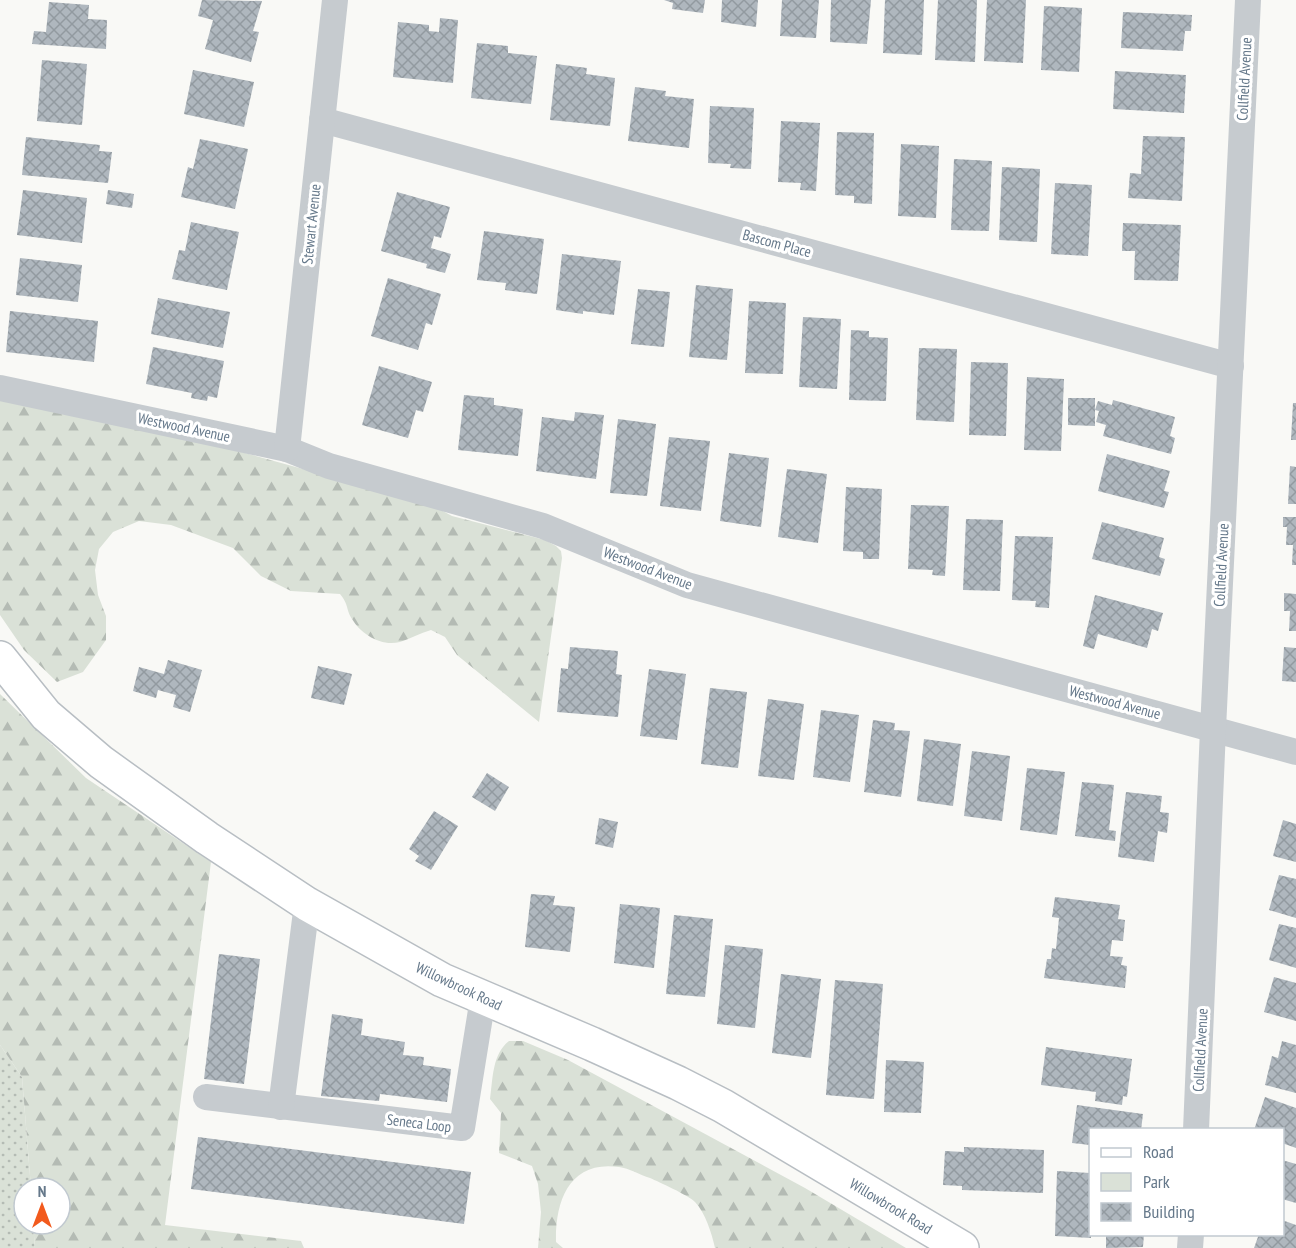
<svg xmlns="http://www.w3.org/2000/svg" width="1296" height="1248" font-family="'PT Sans Narrow',sans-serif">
	<defs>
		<pattern id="green-dots" width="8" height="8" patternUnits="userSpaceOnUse" patternTransform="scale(1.5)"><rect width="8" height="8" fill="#dae1d7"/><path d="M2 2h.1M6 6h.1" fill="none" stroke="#b4bbb4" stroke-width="1.8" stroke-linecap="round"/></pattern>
		<pattern id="forest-firs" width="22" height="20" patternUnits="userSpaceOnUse" patternTransform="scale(1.5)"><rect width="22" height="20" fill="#dae1d7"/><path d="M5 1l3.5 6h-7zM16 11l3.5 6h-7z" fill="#b4bbb4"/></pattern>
		<pattern id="building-cross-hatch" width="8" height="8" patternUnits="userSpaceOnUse" patternTransform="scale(1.5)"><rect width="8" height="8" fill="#afb7be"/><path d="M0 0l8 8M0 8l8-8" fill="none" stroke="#929aa0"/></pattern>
	</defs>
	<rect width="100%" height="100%" fill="#f9f9f6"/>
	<path fill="url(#green-dots)" d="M0,1045L22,1077L31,1188H24V1224H33L35,1248H0Z"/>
	<g fill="url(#forest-firs)">
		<path d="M0,395L198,440L430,504L452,516L545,540L556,546L561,551L562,558L539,722L457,655L445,637L431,630C420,633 410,639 400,642C381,647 361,634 352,619C346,610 349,605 340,594L291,591L261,576L233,548L171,525L139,521L113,532L99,549L95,570L98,595L106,616V640L83,672L57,682L24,650L0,615Z"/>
		<path d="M0,694L86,778L211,862L165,1225L301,1241L304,1248H35L33,1224H60V1188H31L22,1077L0,1045Z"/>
		<path d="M509,1041H523L568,1060L805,1188L906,1248H715C712,1234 705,1212 695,1202C688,1195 659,1182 650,1178C640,1175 629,1168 619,1167C570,1160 555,1200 556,1242L563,1248H538L541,1212L538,1184L532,1166L499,1153L501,1113L490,1099C493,1079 492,1054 509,1041Z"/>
	</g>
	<g fill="url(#building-cross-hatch)">
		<path d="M202,0L262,1L253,31L259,32L251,62L205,49L213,20L198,16Z"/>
		<path d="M664,0H705L703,13L672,9L673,3Z"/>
		<path d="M722,0H758L756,27L721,22Z"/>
		<path d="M782,0H819L816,38L780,36Z"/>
		<path d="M831,0H871L867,44L830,42Z"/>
		<path d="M885,0H924L922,55L883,53Z"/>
		<path d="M938,0H977L975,62L935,60Z"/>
		<path d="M987,0H1026L1023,63L984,61Z"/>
		<path d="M49,2L89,5L88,19L107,20L106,49L32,44L34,31L46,32Z"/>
		<path d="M1044,6L1082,8L1079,72L1041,70Z"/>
		<path d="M1123,12L1192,15L1191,31H1185L1183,51L1121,48Z"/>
		<path d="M440,18L458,20L453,83L393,77L398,22L429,25V31L439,32Z"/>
		<path d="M477,43L508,46V53L537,56L531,104L471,98Z"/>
		<path d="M42,60L87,64L82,125L37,121Z"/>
		<path d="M556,64L587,68L586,74L615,78L610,126L550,120Z"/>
		<path d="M193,70L254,82L244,127L184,114Z"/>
		<path d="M1115,71L1186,75L1184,113L1113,109Z"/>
		<path d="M635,87L666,91L665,96L694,99L689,148L628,141Z"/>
		<path d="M710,106L754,108L751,169L730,168L731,164L708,163Z"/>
		<path d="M781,121L820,123L816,191L800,190L801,183L778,182Z"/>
		<path d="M837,132L874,133L872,204L854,203V196L835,195Z"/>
		<path d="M1143,136L1185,137L1182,201L1128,198L1130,173L1141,174Z"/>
		<path d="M26,137L100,145L99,151L112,152L108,183L22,175Z"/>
		<path d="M200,139L248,149L235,209L181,197L188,167L193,169Z"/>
		<path d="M901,144L939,146L936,218L898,216Z"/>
		<path d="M954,159L992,161L989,231L951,230Z"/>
		<path d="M1002,167L1040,169L1037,242L999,240Z"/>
		<path d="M1055,183L1092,185L1088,256L1051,254Z"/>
		<path d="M23,190L87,198L82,243L17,235Z"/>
		<path d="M108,190L134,194L132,208L106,204Z"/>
		<path d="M397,192L450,207L441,238L434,236L431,248L451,254L445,273L426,268L427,264L381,251Z"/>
		<path d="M191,222L239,232L227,290L172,279L179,250L185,251Z"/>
		<path d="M1123,223L1181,225L1178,281L1134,280L1135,251H1122Z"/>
		<path d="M484,231L544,239L537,294L505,290L506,283L477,280Z"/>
		<path d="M562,254L621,261L614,315L583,311V314L556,310Z"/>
		<path d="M20,258L82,265L78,302L16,295Z"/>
		<path d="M388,278L441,294L432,325L426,323L418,350L371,336Z"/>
		<path d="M696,285L733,289L727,360L689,357Z"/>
		<path d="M638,289L670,292L664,347L631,344Z"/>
		<path d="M158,298L230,312L223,348L151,334Z"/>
		<path d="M749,301L786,303L783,374L745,373Z"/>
		<path d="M10,311L98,321L94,362L6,352Z"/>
		<path d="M803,317L841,319L837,389L799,387Z"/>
		<path d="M851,330L869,331V337L888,338L886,401L849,400Z"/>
		<path d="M153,347L224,361L217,398L208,396L207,401L191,398L192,393L146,384Z"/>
		<path d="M919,348L957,349L954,422L916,420Z"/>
		<path d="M971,362L1008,363L1006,436L969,435Z"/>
		<path d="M379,366L432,382L423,412L416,410L408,438L362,425Z"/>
		<path d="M1027,377L1064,379L1061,451L1024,450Z"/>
		<path d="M464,395L494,398V405L523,409L518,456L458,450Z"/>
		<path d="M1068,398H1095V426L1068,425Z"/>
		<path d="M1113,400L1175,417L1170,436L1175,438L1171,454L1103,436L1106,425L1096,422L1099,411L1095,410L1098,401L1112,405Z"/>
		<path d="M1293,403H1296V440H1291Z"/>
		<path d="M575,412L604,415L596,479L536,471L542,417L574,421Z"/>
		<path d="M618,419L656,424L647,496L610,493Z"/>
		<path d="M669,437L710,441L701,511L660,506Z"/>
		<path d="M729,453L769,458L761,527L720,521Z"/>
		<path d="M1107,454L1170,471L1164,491L1169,492L1164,508L1098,491Z"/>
		<path d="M1290,466L1296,467V504H1288Z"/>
		<path d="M787,469L827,474L818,543L778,537Z"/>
		<path d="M846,487L882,489L879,559H863V552L843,551Z"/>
		<path d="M911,505L949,506L945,576L932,575L933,570L908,569Z"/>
		<path d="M1283,517H1296V565H1292L1293,545H1286L1287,527H1283Z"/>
		<path d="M966,519L1003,520L1000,591L963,590Z"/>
		<path d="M1102,522L1164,538L1159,557L1165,559L1160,576L1092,559Z"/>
		<path d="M1015,536L1053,537L1049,608L1035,607L1036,601L1012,600Z"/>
		<path d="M1284,593L1296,594V631H1289L1290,611H1284Z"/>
		<path d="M1095,595L1163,613L1158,631L1152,629L1147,648L1098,634L1094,649L1083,646Z"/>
		<path d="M570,647L618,651L616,674L622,675L618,717L557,712L561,668L568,669Z"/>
		<path d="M1284,647L1296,648V682L1282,681Z"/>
		<path d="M168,660L202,670L190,712L173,707L176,695L158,690L156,698L133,691L139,667L164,674Z"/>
		<path d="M318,666L352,674L344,705L311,698Z"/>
		<path d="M649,669L686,674L677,740L640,736Z"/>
		<path d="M710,688L747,692L738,768L701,764Z"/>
		<path d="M768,699L804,704L794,780L758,776Z"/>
		<path d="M821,710L859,715L850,782L813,777Z"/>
		<path d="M873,720L895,723L894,730L910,731L901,797L864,792Z"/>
		<path d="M924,739L961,744L953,806L917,801Z"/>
		<path d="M972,751L1010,756L1002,821L964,816Z"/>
		<path d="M1027,768L1065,772L1057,835L1020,830Z"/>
		<path d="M487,773L509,787L495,811L472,797Z"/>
		<path d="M1082,782L1114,785L1109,830L1116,831L1115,841L1075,836Z"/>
		<path d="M1126,792L1162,796L1160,812L1169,813L1167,833L1158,831L1154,862L1118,857Z"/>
		<path d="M434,811L458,826L431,870L415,861L419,856L409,849Z"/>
		<path d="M599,818L618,822L613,848L595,844Z"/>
		<path d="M1283,820L1296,824V862L1273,856Z"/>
		<path d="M1279,875L1296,879V918L1269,910Z"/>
		<path d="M531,894L555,896L553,905L575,907L570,952L525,947Z"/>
		<path d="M1055,897L1120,905L1118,919L1125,920L1123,941L1112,940L1110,956L1123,957L1121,965L1127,966L1125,988L1044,978L1047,959H1051L1052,948L1056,949L1059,918L1052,917Z"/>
		<path d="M620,904L660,908L654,968L614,963Z"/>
		<path d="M674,915L713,919L705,997L666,994Z"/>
		<path d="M1279,924L1296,928V968L1269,960Z"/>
		<path d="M725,945L763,949L755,1028L717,1024Z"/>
		<path d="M219,954L260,959L244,1084L204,1079Z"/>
		<path d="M781,974L821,979L811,1058L772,1053Z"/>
		<path d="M1274,977L1296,983V1021L1264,1012Z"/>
		<path d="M835,980L883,984L874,1099L826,1095Z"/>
		<path d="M332,1014L363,1019L361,1035L405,1042L403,1055L424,1057L423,1065L451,1069L447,1102L380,1094L379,1101L321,1096Z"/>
		<path d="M1282,1041L1296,1045V1093L1265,1085L1272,1056L1278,1058Z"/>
		<path d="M1046,1047L1132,1059L1127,1097L1123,1096L1122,1105L1095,1101L1096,1092L1041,1085Z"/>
		<path d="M886,1060L924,1062L921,1113L884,1112Z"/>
		<path d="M1265,1097L1296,1108V1148L1282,1143V1130H1254Z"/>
		<path d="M1077,1105L1143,1114L1141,1130H1090V1145L1072,1143Z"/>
		<path d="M198,1137L471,1172L464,1224L191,1189Z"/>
		<path d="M964,1147L1044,1150L1043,1193L962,1190V1186L943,1185L945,1151L964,1152Z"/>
		<path d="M1282,1160L1296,1164V1203L1282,1199Z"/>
		<path d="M1057,1171L1090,1173L1091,1238L1055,1236Z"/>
		<path d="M1282,1220L1296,1225V1248H1254L1259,1234H1282Z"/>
		<path d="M1106,1234H1144L1143,1247L1106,1248Z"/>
	</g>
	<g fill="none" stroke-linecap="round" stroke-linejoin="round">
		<g stroke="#b8bec3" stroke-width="36">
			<path id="secondary" d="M0,658L46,715L101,762L207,838L307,904L442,980L592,1044L678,1083L723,1106L962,1248"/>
		</g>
		<g stroke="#c6cbcf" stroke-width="26">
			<path d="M322,120L1231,366"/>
			<path d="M0,388L287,449L329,466L543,526L687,585L1296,752"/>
			<path d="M287,449L335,0"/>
			<path d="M206,1097L462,1128L483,998"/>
			<path d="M281,1107L307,904"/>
			<path d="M1196,1130L1213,729L1248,0"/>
			<path d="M1190,1248L1191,1234"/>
		</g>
		<use href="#secondary" stroke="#fff" stroke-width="33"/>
	</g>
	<g text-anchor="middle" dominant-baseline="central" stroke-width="6" stroke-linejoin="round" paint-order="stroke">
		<g font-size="15" fill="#65788a" stroke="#fff">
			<text transform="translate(1244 79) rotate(-87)">Collfield Avenue</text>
			<text transform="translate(311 224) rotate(-84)">Stewart Avenue</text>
			<text transform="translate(777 243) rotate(15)">Bascom Place</text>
			<text transform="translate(184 427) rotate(12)">Westwood Avenue</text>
			<text transform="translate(1221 565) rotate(-87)">Collfield Avenue</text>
			<text transform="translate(648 568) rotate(21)">Westwood Avenue</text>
			<text transform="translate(1115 702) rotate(15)">Westwood Avenue</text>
			<text transform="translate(459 986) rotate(25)">Willowbrook Road</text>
			<text transform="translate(1200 1050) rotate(-87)">Collfield Avenue</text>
			<text transform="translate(419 1123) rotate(7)">Seneca Loop</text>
			<text transform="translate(891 1206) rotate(31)">Willowbrook Road</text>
		</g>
	</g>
	<rect x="1089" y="1128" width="195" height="108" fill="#ffffff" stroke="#c1c9d0" stroke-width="1.5"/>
	<rect x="1101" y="1148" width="30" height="9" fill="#ffffff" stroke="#c1c9d0" stroke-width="1.5"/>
	<text x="1143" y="1158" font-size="18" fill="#65788a">Road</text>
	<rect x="1101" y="1173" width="30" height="18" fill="#dae1d7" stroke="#c1c9d0" stroke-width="1.5"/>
	<text x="1143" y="1188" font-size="18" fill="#65788a">Park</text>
	<rect x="1101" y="1203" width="30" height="18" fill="url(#building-cross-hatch)" stroke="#c1c9d0" stroke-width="1.5"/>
	<text x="1143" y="1218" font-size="18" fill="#65788a">Building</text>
	<g transform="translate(42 1206)"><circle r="28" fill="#ffffff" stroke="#c1c9d0" stroke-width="1.5"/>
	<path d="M0-4.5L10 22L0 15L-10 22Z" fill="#f25a1d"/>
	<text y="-9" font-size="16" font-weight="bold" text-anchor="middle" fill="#65788a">N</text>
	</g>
</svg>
